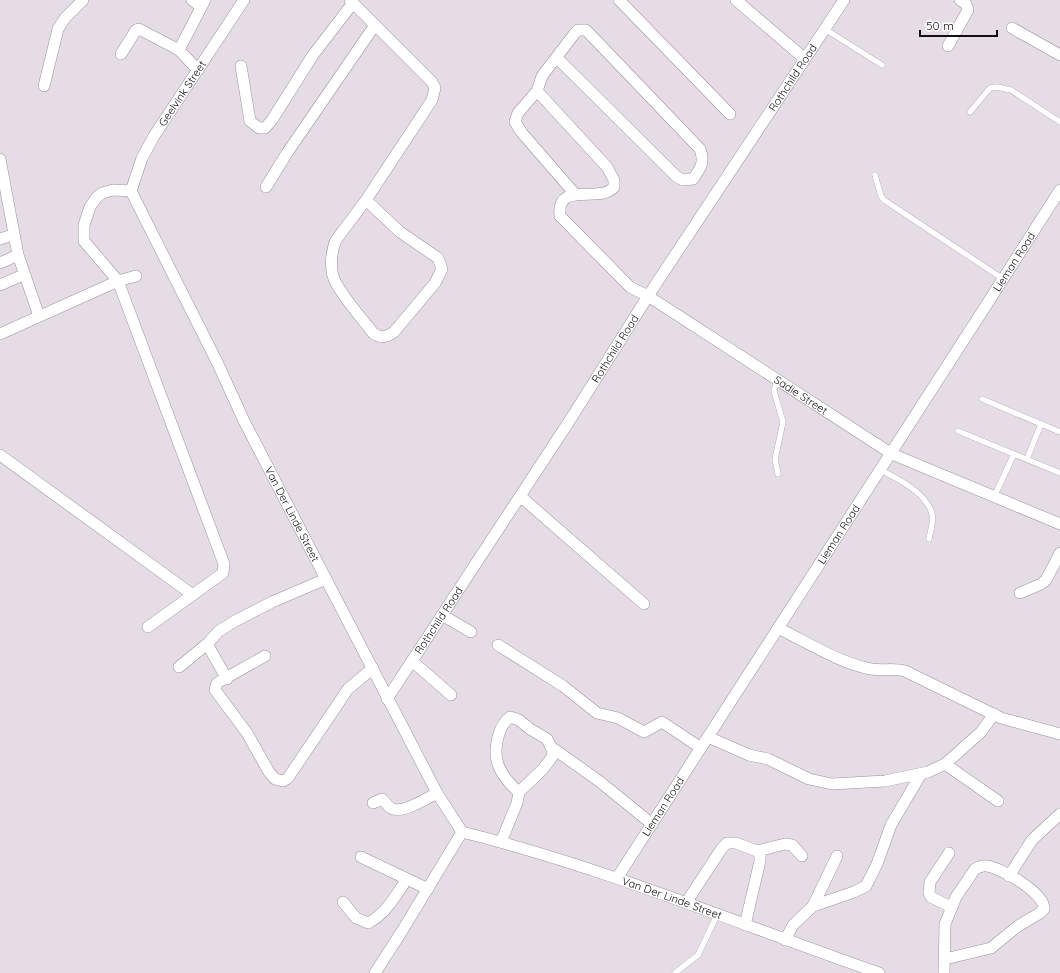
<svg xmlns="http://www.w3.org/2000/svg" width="1060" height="973" font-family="Quicksand,sans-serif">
	<rect width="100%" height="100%" fill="#e6dce5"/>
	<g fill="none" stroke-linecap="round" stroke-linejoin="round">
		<g stroke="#9a929a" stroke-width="6">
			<g id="service">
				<path d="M825,29L882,65"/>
				<path d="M970,112L990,88L997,87L1011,90L1060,122"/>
				<path d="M875,175L881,196L884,200L1003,279"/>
				<path d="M777,380L774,391L783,422L775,459L778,474"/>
				<path d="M982,399L1060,432"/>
				<path d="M958,431L1060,473"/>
				<path d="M1027,459L1041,424"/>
				<path d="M881,470C898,479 927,493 932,514C934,521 930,532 929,539"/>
				<path d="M994,497L1014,454"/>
				<path d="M675,973L698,955L717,915"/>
			</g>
		</g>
		<g stroke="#9a929a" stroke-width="12">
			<g id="minor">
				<path d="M192,0L201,7"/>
				<path d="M350,0L432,82L435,88L432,100L366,200L336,240C331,251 329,271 336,283C345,300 361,317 373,333C381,339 387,337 394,332L435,283L442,269L438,258L400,232L366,200"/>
				<path d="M619,0L730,114"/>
				<path d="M736,0L805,59"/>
				<path d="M1012,28L1060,55"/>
				<path d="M948,46L968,10L966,4L960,0"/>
				<path d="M121,54L136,30L139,29L179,50"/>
				<path id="s1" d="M557,58L677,177L683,180L693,179C701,168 705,162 700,149L586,30H578L575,33L542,76L537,91L607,167L614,180V187C601,204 556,180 560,216L630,287L648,296L892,454L1060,524"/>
				<path d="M241,66L250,121L259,128H265L272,120L313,55L353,3"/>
				<path d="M198,70L179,50L205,0"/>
				<path d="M44,86L58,29L65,18L83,0"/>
				<path d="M537,91L518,113L515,122L522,133L575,194"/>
				<path d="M0,159L18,255L39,316"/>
				<path d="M266,187L287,153L375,25"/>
				<path id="s2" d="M131,191L218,364L244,421L437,793L462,832L402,931L375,973"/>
				<path d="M131,191L113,190L102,193L96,198L90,207L84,225V241L118,281L224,564L223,573L148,627"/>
				<path id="s3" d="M131,191L142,158L154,136L244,0"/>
				<path d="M0,239L13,235"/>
				<path d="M0,263L18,255"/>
				<path d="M0,285L23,275"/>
				<path d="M0,334L118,281L136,276"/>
				<path d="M0,455L193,595"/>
				<path d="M520,496L644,604"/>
				<path d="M1020,593L1041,584L1046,580L1060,553"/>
				<path d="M442,615L471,632"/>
				<path d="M778,628C807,642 839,663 871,669C883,671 894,668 905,671L1001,718L1060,734"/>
				<path d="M207,644L227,679"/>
				<path d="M498,645L563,686L597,713L618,718L644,732L662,722L701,748"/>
				<path d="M265,656L217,683L215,690L247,733L269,772L275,779L283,781L288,778L348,689L373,668"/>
				<path d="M412,661L451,695"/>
				<path d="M179,667L207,644L219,631L235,621L272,602L326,579"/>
				<path id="s4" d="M387,699L570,420L648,296L844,0"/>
				<path d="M708,737L749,755L768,759L809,779L832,784L885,781L928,772L945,764L981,732L994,714"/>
				<path d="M551,747L599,781L652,824"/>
				<path d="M945,764L998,801"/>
				<path d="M373,803L382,799C386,802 388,808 393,809C403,813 428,798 437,793"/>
				<path id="s5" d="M462,832C604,867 741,925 879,973"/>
				<path d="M501,842L517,803L519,792L543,769L552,757L553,751L547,739L530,729L519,720L510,717C498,726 493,750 498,764C501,774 511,786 519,792"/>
				<path d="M757,851L785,844L792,845L802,856"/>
				<path d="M949,853L930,882L929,893L931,897L951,907"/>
				<path d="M361,857L428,889"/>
				<path d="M1009,876L1032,840L1060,814"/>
				<path id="s6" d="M617,878C764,649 913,420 1060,190"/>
				<path d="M343,902L356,918L368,923C386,914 396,895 407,879"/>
				<path d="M686,903L722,848L727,843H736L757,851L760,855V861L745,925"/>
				<path d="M813,906L837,856"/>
				<path d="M785,940L793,925L813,906L854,892L866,886L877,864L891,825L921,774"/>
				<path d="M944,973L945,924L956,897L975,869C979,867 983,865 987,866C1001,868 1045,893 1044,909L1040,913L1018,926L991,948L945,959"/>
			</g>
		</g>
		<use href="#service" stroke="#fff" stroke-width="5.5"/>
		<use href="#minor" stroke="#fff" stroke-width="11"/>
	</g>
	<g text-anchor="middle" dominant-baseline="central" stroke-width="3.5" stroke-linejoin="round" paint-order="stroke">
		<g font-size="11" fill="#120f12" stroke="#fff">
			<text stroke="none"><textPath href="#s4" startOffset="742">Rothchild Road</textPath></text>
			<text stroke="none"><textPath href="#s3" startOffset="111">Geelvink Street</textPath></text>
			<text stroke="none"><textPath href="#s6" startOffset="733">Lieman Road</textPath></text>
			<text stroke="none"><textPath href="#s4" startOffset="418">Rothchild Road</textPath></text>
			<text stroke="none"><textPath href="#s1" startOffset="963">Sadie Street</textPath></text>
			<text stroke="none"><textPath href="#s2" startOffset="361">Van Der Linde Street</textPath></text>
			<text stroke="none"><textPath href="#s6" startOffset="409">Lieman Road</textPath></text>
			<text stroke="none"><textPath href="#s4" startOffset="94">Rothchild Road</textPath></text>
			<text stroke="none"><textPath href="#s6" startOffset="85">Lieman Road</textPath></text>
			<text stroke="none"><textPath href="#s5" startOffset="220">Van Der Linde Street</textPath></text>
		</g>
	</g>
	<path d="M920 30v6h77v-6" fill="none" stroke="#120f12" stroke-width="2"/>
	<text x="926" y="30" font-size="12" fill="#120f12" stroke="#ffffff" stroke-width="3" paint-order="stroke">50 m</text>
</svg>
